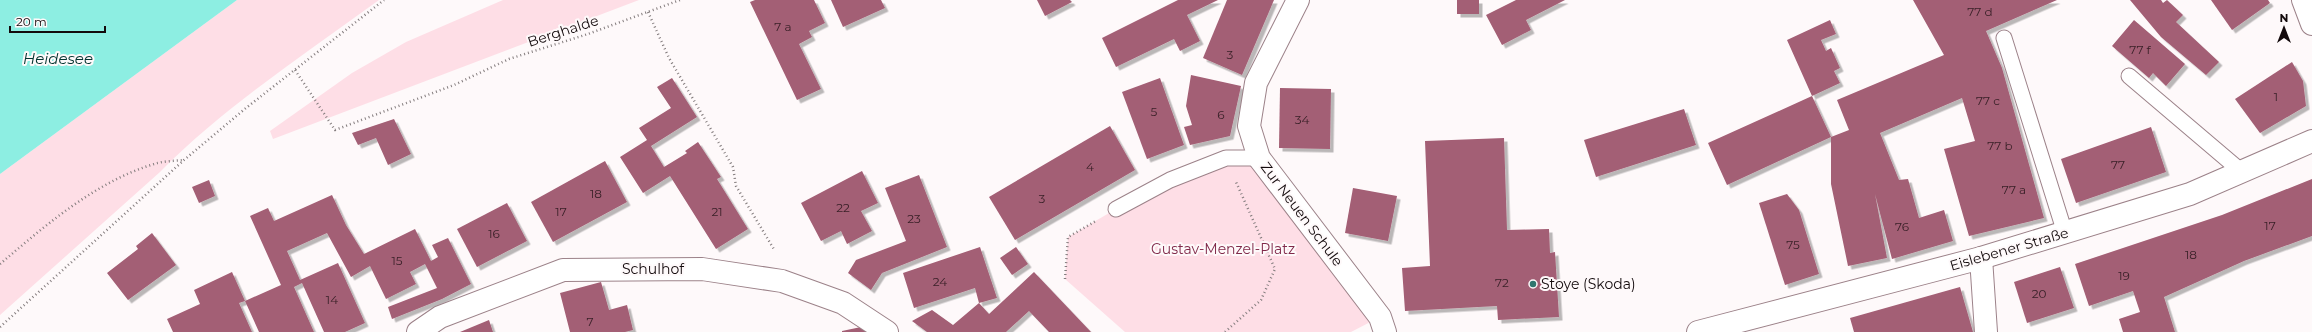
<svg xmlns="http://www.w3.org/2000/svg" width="2312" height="332" font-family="Montserrat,sans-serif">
	<defs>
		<filter id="shadow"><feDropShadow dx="3.5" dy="3.5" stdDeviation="0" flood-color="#0004"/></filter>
	</defs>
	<rect width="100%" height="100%" fill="#fef9fa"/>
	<g fill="#fedee6">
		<path d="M237,0H379C304,55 225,106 160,172L0,315V174Z"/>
		<path d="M503,0H639L273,139L270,131L352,73L406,42Z"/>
		<path d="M1226,158H1259L1380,317L1351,332H1125L1065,279L1068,237L1116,209Z"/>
	</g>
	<path fill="#8deee2" d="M0,0H237L0,174Z"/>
	<g fill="#a35e74" filter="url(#shadow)">
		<path d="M755,0H814L825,23L809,31L812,37L799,44L821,89L797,100L750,2Z"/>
		<path d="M831,0H881L885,8L843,27Z"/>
		<path d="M1037,0H1070L1072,2L1045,16Z"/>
		<path d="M1178,0H1218L1187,15L1200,41L1180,51L1174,39L1116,67L1102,38Z"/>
		<path d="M1227,0H1274L1242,75L1203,58Z"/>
		<rect x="1457" y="0" width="22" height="14"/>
		<path d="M1516,0H1565L1526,20L1531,30L1502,45L1486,15Z"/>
		<path d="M1913,0H2057L1986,31L2002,68L2044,218L1969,236L1944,149L1975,141L1962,98L1880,133L1899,180L1908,179L1919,218L1944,210L1953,241L1892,259L1875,194L1887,258L1848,266L1831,184V137L1727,185L1708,143L1812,96L1831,137L1849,130L1837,100L1944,55Z"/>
		<path d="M2130,0H2161L2163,3L2167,0L2183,15L2176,22L2219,62L2206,75L2161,37Z"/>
		<path d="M2211,0H2268L2270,3L2232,30Z"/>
		<path d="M1830,20L1836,34L1821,40L1826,51L1831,48L1840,68L1834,71L1840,83L1812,96L1787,40Z"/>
		<path d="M2134,20L2185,64L2166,86L2153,73L2149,78L2112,46Z"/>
		<path d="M2292,62L2303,81L2306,106L2260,133L2235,99Z"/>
		<path d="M1191,75L1241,86L1230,136L1190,145L1184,127L1192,125L1186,106Z"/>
		<path d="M672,78L697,117L651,146L664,167L687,153L685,151L698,142L721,177L717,179L748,229L716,249L670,176L643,193L620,157L647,140L639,128L671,108L657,87Z"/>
		<path d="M1160,78L1184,145L1147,159L1122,92Z"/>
		<path d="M1280,88L1331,89L1330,149L1279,148Z"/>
		<path d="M1684,109L1696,145L1596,177L1584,140Z"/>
		<path d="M394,119L411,154L388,165L376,138L358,145L352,133Z"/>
		<path d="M1110,126L1135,170L1015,240L989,197Z"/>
		<path d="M2151,127L2166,172L2076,203L2061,159Z"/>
		<path d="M1504,138L1507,230L1549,229L1550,253L1555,252L1559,317L1498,320L1497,306L1405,311L1402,268L1430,266L1425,141Z"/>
		<path d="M605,161L627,202L553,242L531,202Z"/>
		<path d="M862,171L878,203L861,211L872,231L847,244L841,231L821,241L801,203Z"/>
		<path d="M919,175L947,247L882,273L871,290L848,273L856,260L906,241L885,188Z"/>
		<path d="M2312,179V236L2244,261L2164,297L2175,332H2123L2119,319L2140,312L2133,291L2089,306L2075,264L2222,215Z"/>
		<path d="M209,180L215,196L199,203L192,187Z"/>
		<path d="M1353,188L1397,196L1388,241L1345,233Z"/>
		<path d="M1787,194L1799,210L1819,274L1785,285L1759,203Z"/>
		<path d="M332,195L346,225L364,254L415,229L431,261L438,257L432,245L448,238L471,284L442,299L392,319L388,307L437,288L425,264L410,272L416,284L386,299L370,266L351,277L327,233L287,251L300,280L338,263L365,323L345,332H324L302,283L294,287L314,332H259L245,301L281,285L250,216L268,208L274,221Z"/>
		<path d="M507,203L527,241L477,267L457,229Z"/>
		<path d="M152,233L176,265L128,300L107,273L138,249L136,246Z"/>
		<path d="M980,247L997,298L979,303L975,288L914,308L903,273Z"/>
		<path d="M1016,247L1028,264L1012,275L1000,258Z"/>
		<path d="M2060,267L2074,308L2027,323L2014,282Z"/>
		<path d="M232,272L245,301L239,303L252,332H173L167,319L200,304L194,290Z"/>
		<path d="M1034,272L1091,332H1049L1029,311L1006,332H927L912,321L932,310L953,325L979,303L989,314Z"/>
		<path d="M601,282L609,310L627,305L633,330L625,332H570L560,293Z"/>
		<path d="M1960,287L1973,332H1854L1850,318Z"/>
		<path d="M489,320L493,332H460Z"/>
		<path d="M861,327L867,332H842V331Z"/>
	</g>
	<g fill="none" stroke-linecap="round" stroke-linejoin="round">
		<g stroke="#9c8289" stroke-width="17">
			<g id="lane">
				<path d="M2004,38L2065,233"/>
				<path d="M2129,76L2242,172"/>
				<path d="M1116,209L1170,180L1226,158H1259"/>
			</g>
		</g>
		<g stroke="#9c8289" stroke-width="24">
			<g id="street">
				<path d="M1298,0L1256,83L1249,126L1259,158L1380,317L1385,332"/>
				<path d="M2303,0L2312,24"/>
				<path d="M1981,258L1986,332"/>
				<path d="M418,332L440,317L563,270L702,269L782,281L843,303L887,332"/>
			</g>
		</g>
		<g stroke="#9c8289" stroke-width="24">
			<path id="secondary" d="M1698,332L1981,258L2190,194L2312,141"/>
		</g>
		<g stroke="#847d7e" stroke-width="2.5" stroke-dasharray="1 3" stroke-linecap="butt">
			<path d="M648,12L669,58L733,167L736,186L775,251"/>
			<path d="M295,70L335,130L454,85L509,59L588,34L680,0"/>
			<path d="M0,264C46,225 95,182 154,164C163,161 174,161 184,160"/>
			<path d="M1065,279L1068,237L1096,221"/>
			<path d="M0,327L184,160L246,108L384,0"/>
			<path d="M1225,332L1261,300L1275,269L1236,182"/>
		</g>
		<use href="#lane" stroke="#fff" stroke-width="15"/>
		<use href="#street" stroke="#fff" stroke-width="22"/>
		<use href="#secondary" stroke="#fff" stroke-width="22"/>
	</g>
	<circle fill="#2f766f" stroke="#fef9fa" stroke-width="1.5" cx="1533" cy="284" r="4"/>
	<g text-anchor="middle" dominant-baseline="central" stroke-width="4" stroke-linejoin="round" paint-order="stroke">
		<g font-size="12" fill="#371f26">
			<text x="1980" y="11">77 d</text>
			<text x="783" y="26">7 a</text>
			<text x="2140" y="49">77 f</text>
			<text x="1230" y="54">3</text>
			<text x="2276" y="96">1</text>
			<text x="1988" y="100">77 c</text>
			<text x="1154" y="111">5</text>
			<text x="1221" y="114">6</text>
			<text x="1302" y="119">34</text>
			<text x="2000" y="145">77 b</text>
			<text x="2118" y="164">77</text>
			<text x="1090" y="166">4</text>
			<text x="2014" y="189">77 a</text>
			<text x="596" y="193">18</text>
			<text x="1042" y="198">3</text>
			<text x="843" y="207">22</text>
			<text x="561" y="211">17</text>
			<text x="717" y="211">21</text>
			<text x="914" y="218">23</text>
			<text x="2270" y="225">17</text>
			<text x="1902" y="226">76</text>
			<text x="494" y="233">16</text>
			<text x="1793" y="244">75</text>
			<text x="2191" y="254">18</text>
			<text x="397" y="260">15</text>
			<text x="2124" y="275">19</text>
			<text x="940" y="281">24</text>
			<text x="1502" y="282">72</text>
			<text x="2039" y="293">20</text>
			<text x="332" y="299">14</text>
			<text x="590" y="321">7</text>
		</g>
		<g font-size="14" fill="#130a0c" stroke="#fef9fa">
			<text transform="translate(563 31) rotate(-18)">Berghalde</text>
			<text transform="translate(1302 214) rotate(53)">Zur Neuen Schule</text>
			<text transform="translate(2009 249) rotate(-16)">Eislebener Straße</text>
			<text x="653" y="269">Schulhof</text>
		</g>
		<g font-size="14" fill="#80294a" stroke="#fef9fa">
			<text x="1223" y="249">Gustav-Menzel-Platz</text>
		</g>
		<g font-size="14" fill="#130a0c" stroke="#fef9fa" text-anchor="start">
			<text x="1541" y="284">Stoye (Skoda)</text>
		</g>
		<g font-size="15" font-style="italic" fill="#02332f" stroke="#fef9fa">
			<text x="58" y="58">Heidesee</text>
		</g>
	</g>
	<g transform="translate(2284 28)" stroke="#fef9fa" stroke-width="3" paint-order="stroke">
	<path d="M0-3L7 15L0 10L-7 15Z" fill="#130a0c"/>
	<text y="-6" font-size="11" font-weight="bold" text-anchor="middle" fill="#130a0c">N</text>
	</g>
	<path d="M10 26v6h95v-6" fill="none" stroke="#130a0c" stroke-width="2"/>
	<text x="16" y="26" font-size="12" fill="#130a0c" stroke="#fef9fa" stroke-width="3" paint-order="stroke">20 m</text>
</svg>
